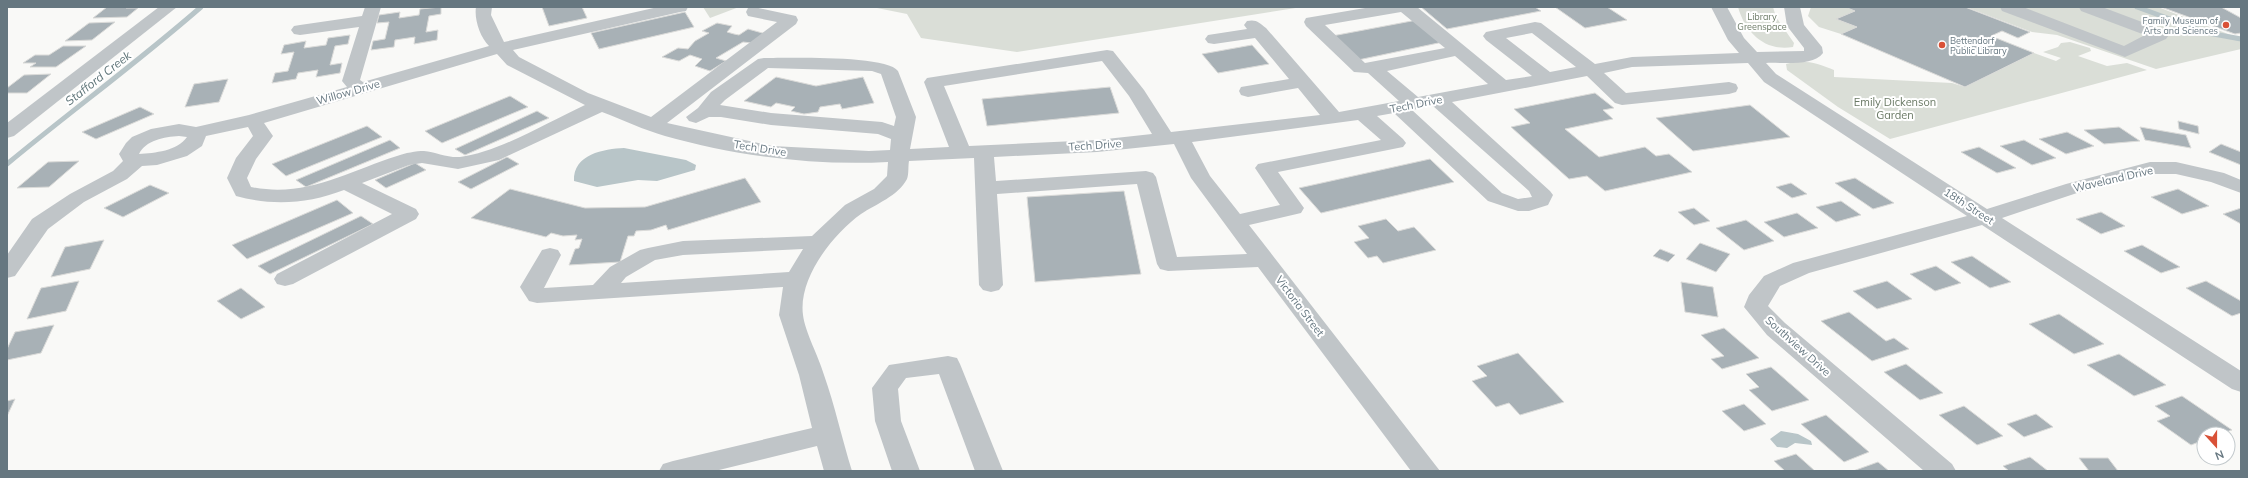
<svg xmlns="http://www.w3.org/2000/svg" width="2248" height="478" font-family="Mulish,sans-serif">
	<rect width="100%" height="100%" fill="#f9f9f7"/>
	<g fill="#daded7">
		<path d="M703,7H739L710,18Z"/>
		<path d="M872,7H1302L1017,52L921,38L907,14Z"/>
		<path d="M1738,7H1773L1776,17L1794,43L1793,47C1766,52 1745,33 1738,7Z"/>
		<path d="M1811,7H1845L1855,11L1837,19L1857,27L1841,34L1819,27L1808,16Z"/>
		<path d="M1966,7H2158L2241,39V49L2156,69L2057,35L2032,32Z"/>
		<path d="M2070,42L2090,48L2091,51L2078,56L2107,66L2127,63L2147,70L1890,139L1838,107L1787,70L1786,64C1804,59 1817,63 1834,70V77L1952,83L1965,87L2034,53L2056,61L2061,58L2043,52L2058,47L2061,43Z"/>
	</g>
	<g fill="#b8c5c8">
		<path d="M624,148L686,160L696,165L695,170L657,181L638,180L597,187L574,181C573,154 604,149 624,148Z"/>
		<path d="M1781,431L1798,434L1811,441L1812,445L1795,443L1787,448L1777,447L1770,439Z"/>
	</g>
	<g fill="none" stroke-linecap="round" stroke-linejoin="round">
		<g stroke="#b8c5c8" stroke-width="5">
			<path d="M2137,7L2208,33L2241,39"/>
			<path d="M7,164C71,111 138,62 201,7"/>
		</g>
	</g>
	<g fill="#a8b1b6" stroke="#dbdbd9">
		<path d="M107,7H127L126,8H138L127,17L93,18Z"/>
		<path d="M441,7V14L429,16L426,32L438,30L437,40L414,44L415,37L395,40L394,47L371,50L373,41L385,39L389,22L377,23L379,15L400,12L399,18L419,15L420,9Z"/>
		<path d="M542,7H582L587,18L549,26Z"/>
		<path d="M1421,7H1535L1541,11L1447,29Z"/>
		<path d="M1555,7H1607L1627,20L1585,28Z"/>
		<path d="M1845,7H1965L2030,32L2018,38L2002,31L1991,36L2034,53L1965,87L1841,34L1857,27L1836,19L1855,11Z"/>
		<path d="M2161,7H2221L2241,18V33L2235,34Z"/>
		<path d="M685,12L694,27L599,49L591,33Z"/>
		<path d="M1417,20L1443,42L1358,60L1332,36Z"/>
		<path d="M115,22L92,40L65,41L89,23Z"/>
		<path d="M717,23L732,26L727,32L734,34L739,35L748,29L766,34L752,43L743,42L716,58L726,61L710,71L695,66L702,59L690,55L679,61L662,57L678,48L688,49L695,41L709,33L702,31Z"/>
		<path d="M350,35L348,44L335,46L330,65L342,63L340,73L316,77L318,70L298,73L296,79L272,83L275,73L288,71L294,52L281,54L284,45L306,41L304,48L326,45L328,38Z"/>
		<path d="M1252,45L1269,64L1218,73L1202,54Z"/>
		<path d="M63,46H86L56,67H30L36,63H23L35,55H49Z"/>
		<path d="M51,74L27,93H7V88L24,75Z"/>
		<path d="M776,77L816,86L863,77L874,103L842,109L840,104L820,107L818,112L804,114L791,111L795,107L776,103L771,107L744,101Z"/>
		<path d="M228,79L219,102L185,107L194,84Z"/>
		<path d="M1110,87L1119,113L987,126L982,99Z"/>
		<path d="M1595,93L1614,108L1603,110L1613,119L1565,129L1599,157L1645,147L1656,156L1669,154L1692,172L1605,191L1587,176L1569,179L1511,127L1530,123L1514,109Z"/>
		<path d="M510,96L528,107L442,143L425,131Z"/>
		<path d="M1750,105L1790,137L1693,151L1656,118Z"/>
		<path d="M140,107L154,114L96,139L82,132Z"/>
		<path d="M537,111L549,118L465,155L455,149Z"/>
		<path d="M2178,121L2198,126L2199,134L2179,129Z"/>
		<path d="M367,126L382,137L286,176L272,164Z"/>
		<path d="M2119,127L2140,141L2104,144L2084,130Z"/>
		<path d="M2140,127L2186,135L2191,148L2145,140Z"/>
		<path d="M2067,132L2094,146L2066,154L2039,139Z"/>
		<path d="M390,140L400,148L306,187L296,180Z"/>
		<path d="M2024,140L2056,158L2032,165L2000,146Z"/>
		<path d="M2221,144L2241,152V165L2209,152Z"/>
		<path d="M1979,147L2016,168L1997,173L1961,152Z"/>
		<path d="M507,157L519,164L471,189L458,182Z"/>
		<path d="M1430,159L1454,182L1321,213L1299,188Z"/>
		<path d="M79,161L49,187L17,188L48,162Z"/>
		<path d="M415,163L426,170L386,188L375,180Z"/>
		<path d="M745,178L761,202L668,230L666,225L651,230L636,231L634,236H628L620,262L569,265L575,249L579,248L582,239L575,240L577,235L563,236L551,233L546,237L471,218L510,189L585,208L645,207Z"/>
		<path d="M1855,178L1894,203L1873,209L1835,183Z"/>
		<path d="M1791,183L1807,194L1792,198L1776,187Z"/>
		<path d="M150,185L169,193L123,217L104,208Z"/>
		<path d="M2178,189L2209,206L2182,214L2151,197Z"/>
		<path d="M1124,191L1141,274L1035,282L1027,197Z"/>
		<path d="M337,200L353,213L247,259L232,245Z"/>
		<path d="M1841,201L1861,215L1836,222L1816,207Z"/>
		<path d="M1694,208L1710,221L1694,225L1678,212Z"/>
		<path d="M2241,208V224L2223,214Z"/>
		<path d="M2101,212L2125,226L2101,234L2076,219Z"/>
		<path d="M1797,213L1818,228L1784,237L1764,222Z"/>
		<path d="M361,216L373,224L270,274L258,266Z"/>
		<path d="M1386,219L1398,231L1414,227L1436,250L1383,263L1377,256L1368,258L1354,242L1369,238L1358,226Z"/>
		<path d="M1746,220L1774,241L1744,250L1716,228Z"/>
		<path d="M104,240L90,269L51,277L65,247Z"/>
		<path d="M1700,243L1730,254L1716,272L1686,259Z"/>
		<path d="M2142,245L2180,267L2161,273L2124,251Z"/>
		<path d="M1660,249L1675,255L1668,262L1653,256Z"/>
		<path d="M1972,256L2011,282L1990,288L1951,262Z"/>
		<path d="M1936,266L1961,283L1935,291L1910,274Z"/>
		<path d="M79,281L66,311L27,319L41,288Z"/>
		<path d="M1887,281L1912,299L1877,309L1853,291Z"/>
		<path d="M2206,281L2241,301V313L2232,316L2186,288Z"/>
		<path d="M1681,282L1713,287L1718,317L1685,312Z"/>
		<path d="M241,288L265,307L241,319L217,301Z"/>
		<path d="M1849,312L1886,341L1894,338L1909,349L1872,361L1821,321Z"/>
		<path d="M2059,314L2104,344L2074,354L2029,324Z"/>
		<path d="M54,325L41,353L7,360V349L15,332Z"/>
		<path d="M1724,328L1759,358L1722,369L1711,359L1724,356L1701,335Z"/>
		<path d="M1518,353L1564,402L1520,415L1509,403L1496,407L1472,381L1487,376L1477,366Z"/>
		<path d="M2119,354L2166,385L2134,396L2087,365Z"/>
		<path d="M1906,364L1943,393L1920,400L1884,372Z"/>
		<path d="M1771,367L1809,400L1772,411L1749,390L1759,387L1746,374Z"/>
		<path d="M2182,396L2232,430L2220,434H2204V440L2191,445L2157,421L2170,416L2155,406Z"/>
		<path d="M15,399L7,416V401Z"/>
		<path d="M1744,404L1766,424L1744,431L1722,411Z"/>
		<path d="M1964,406L2003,436L1977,445L1939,415Z"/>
		<path d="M2036,414L2053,427L2024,437L2007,424Z"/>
		<path d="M1826,415L1869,452L1844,462L1801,424Z"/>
		<path d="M1796,454L1815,471H1785L1774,461Z"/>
		<path d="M2030,457L2048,471H2009L2003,466Z"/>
		<path d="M2079,458H2108L2118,471H2089Z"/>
		<path d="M1878,462L1889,471H1853Z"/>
	</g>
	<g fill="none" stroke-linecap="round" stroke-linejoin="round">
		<g fill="#c0c5c8" fill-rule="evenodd">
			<path d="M159,7H177L14,136L7,138V123Z"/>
			<path d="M365,7H381L360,80L363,82L489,46C480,37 474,19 476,7H492L491,15L504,42L658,7H688L686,11L680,12L513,50L519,57L588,93L651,117L777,22L748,16L746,12L748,8L754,7L796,16L798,20L796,24L667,123L772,146L869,151L890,150L891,139L878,134L771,125L721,117H709L696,123L689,121L686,117L698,108L711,92L758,59L764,58C787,58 887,55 898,71L916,117L910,149L949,147L924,82L927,78L1107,50L1113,51L1144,90L1171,132L1320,115L1298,88L1248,97L1241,95L1239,91L1241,87L1289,79L1255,38L1214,44L1208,43L1205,39L1208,35L1247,29L1244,25L1247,21C1257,19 1259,23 1266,28L1339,112L1399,101L1368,73L1354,72L1306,26L1304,22L1306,18L1371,7H1417L1506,80L1532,76L1486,40L1483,36L1486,32L1535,22L1541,23L1595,64L1632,57L1739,53L1728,40L1711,7H1727L1744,38L1757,52L1804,51V48L1787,26L1784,7H1800L1804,25L1822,47L1823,53C1813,67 1781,62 1766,63L1776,74L1987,209L2066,184L2150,162H2176L2224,173L2241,180V193L2211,182L2176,174H2150L2080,192L2002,218L2241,371V392L2232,389L1982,225L1809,273L1780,286L1768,306L1785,323L1952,464L1956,471H1924L1767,335L1744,307L1749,295L1764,276L1793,263L1967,216L1764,82L1748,63L1632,67L1604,73L1626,93L1729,82L1736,84L1738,88L1736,92L1729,94L1622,105L1615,103L1587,76L1452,102L1550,191L1553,195L1548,205L1529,211H1518L1488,201L1394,113L1377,116L1403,139L1406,143L1403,147L1278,172L1304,208L1301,213L1249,225L1440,471H1411L1258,267L1168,271L1160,269L1157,264L1137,184L997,194L1003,285L999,290L991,292L983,290L979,285L974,158L909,161C908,166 909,174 907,179C898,196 876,204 861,214C833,234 798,278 803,315C805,332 819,357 824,375C835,406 842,439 852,471H824L817,446L715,471H659L663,464L673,461L812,428L799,375L779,315L783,287L537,303L529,301L520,287L542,250L550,248L558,250L561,255L544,288L593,285L610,267L640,250L648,248L683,241L812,236L845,205L874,189L887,176L888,162C814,166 736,156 665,136C644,130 623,120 602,112L499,160L458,169L422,163L409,165L362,183L416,209L419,214L416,219L293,284L285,286L277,284L274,279L277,274L392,214L344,190C308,204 272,206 236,196L227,178L236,158L253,136L248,127L206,136L202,146L187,156L157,165L142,166L127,179L84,202L48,229L15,276L7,278V255L32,219L70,194L113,171L123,161L119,154L126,143L132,137L151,129L179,124L196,127L249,115L347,87L342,81L359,27L300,35L294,34L291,30L294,26L300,25L362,16ZM1401,12L1445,48L1365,63L1325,25ZM1532,33L1576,67L1550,72L1506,38ZM497,54L507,65L585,105C548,122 499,152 460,157C448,158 435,152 424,151C416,151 405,153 397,156C346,172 307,198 251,187L247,178L256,159L273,136L264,123ZM1455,56L1488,84L1418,97L1387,71ZM1102,61L1129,96L1152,134L1097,140L969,146L944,86ZM768,68L872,71L881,74L896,117L894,126L882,122L771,113L720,105L725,100ZM1433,106L1529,191L1532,197L1518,199L1502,193L1412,110ZM1358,120L1381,140L1258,164L1255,168L1280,205L1240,214L1210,176L1192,142ZM179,136L187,137C177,151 155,153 139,154C146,140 164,137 179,136ZM1174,144L1191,178L1247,254L1177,257L1156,177L1153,173L1146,171L996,181L994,157L1097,152ZM803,249L789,272L621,283L626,277L655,260L683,255Z"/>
			<path d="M2000,7H2023L2124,46L2145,35L2081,11L2079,7H2102L2166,31L2169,35L2166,39L2125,57L2002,11Z"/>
			<path d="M948,356L957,358L960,364L1003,471H975L939,374L906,378L898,389L901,421L920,471H892L875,421L872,388L889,365Z"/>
		</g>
	</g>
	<g fill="#d95137" stroke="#fff" stroke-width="1.5">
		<circle cx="2226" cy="25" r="4"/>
		<circle cx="1942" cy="45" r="4"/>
	</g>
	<g text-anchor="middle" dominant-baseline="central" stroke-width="4" stroke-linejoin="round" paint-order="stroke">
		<g font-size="9" fill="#6a7965" stroke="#fff">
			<text x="1762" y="16">Library<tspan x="1762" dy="10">Greenspace</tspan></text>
		</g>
		<g font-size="9" fill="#667780" stroke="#fff" text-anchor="end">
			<text x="2218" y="20">Family Museum of<tspan x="2218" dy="10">Arts and Sciences</tspan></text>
			<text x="1950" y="40" text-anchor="start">Bettendorf<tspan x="1950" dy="10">Public Library</tspan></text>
		</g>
		<g font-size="11" fill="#667780" stroke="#fff">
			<text transform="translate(348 92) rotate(-16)">Willow Drive</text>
			<text transform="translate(1416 104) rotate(-11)">Tech Drive</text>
			<text transform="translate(1095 145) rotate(-4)">Tech Drive</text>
			<text transform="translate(760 148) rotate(9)">Tech Drive</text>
			<text transform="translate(2113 179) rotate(-13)">Waveland Drive</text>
			<text transform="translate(1969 206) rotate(33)">18th Street</text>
			<text transform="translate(1300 306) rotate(53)">Victoria Street</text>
			<text transform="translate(1798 346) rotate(42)">Southview Drive</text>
		</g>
		<g font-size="11" fill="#6a7965" stroke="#fff">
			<text x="1895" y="102">Emily Dickenson<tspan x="1895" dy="13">Garden</tspan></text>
		</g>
		<g font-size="12" font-style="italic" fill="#60767a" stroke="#fff">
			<text transform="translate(98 78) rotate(-38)">Stafford Creek</text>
		</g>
	</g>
	<rect width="2248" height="478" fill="none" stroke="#667780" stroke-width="16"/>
	<g transform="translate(2216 446) rotate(159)"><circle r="19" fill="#ffffff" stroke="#c2c9cc"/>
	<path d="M0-3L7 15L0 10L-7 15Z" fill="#d95137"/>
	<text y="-6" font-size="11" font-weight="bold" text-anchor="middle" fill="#667780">N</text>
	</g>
</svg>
